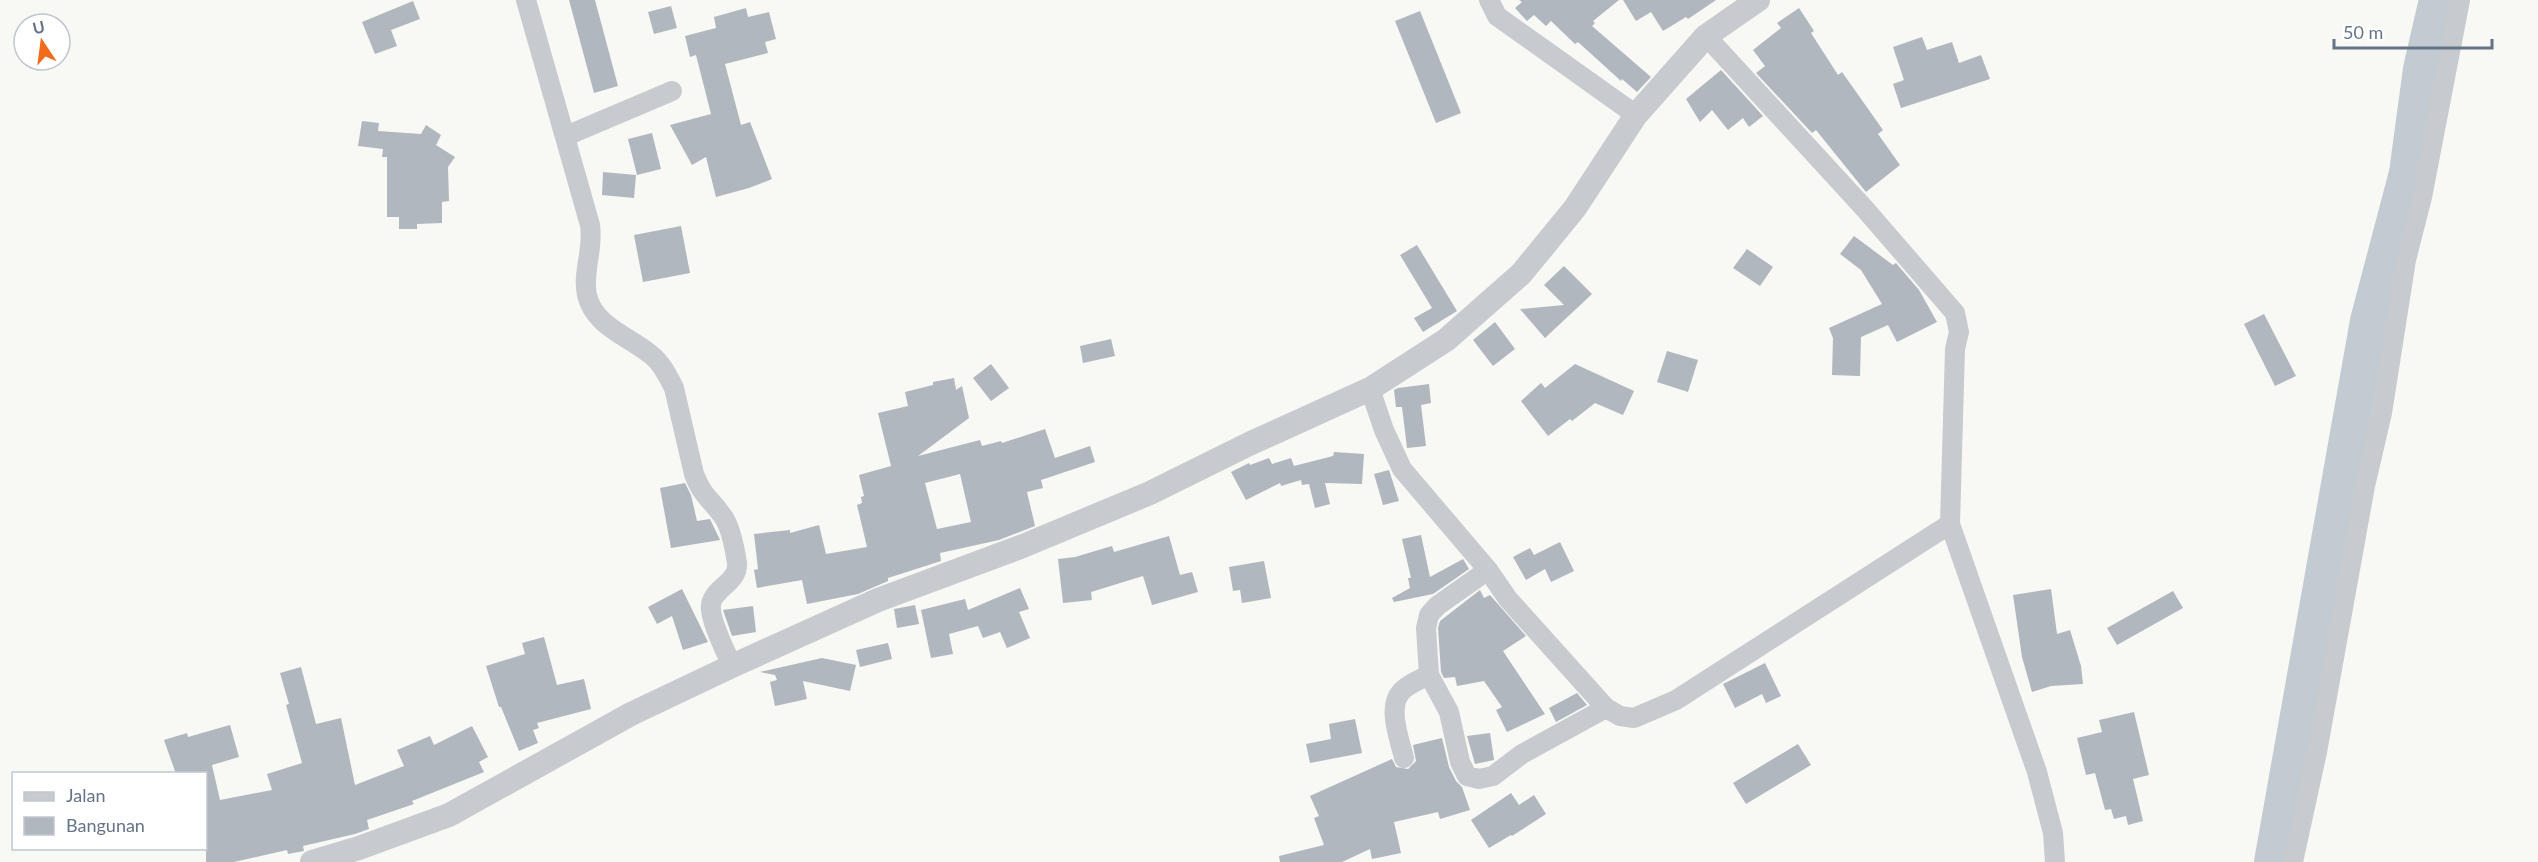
<svg xmlns="http://www.w3.org/2000/svg" width="2538" height="862" font-family="Lato,sans-serif">
	<rect width="100%" height="100%" fill="#f8f8f5"/>
	<g fill="none" stroke-linecap="round" stroke-linejoin="round">
		<path stroke="#c2cbd1" stroke-width="38" d="M2273,862L2369,321L2408,173L2422,69L2438,0"/>
	</g>
	<g fill="#b0b7be" fill-rule="evenodd">
		<path d="M569,0H595L618,86L594,93Z"/>
		<path d="M1519,0H1619L1593,21L1595,23L1592,26L1651,77L1637,92L1622,79L1621,81L1578,42L1575,44L1551,21L1546,26L1534,15L1527,21L1515,8L1522,2Z"/>
		<path d="M1623,0H1716L1688,19L1686,17L1663,31L1651,12L1636,21Z"/>
		<path d="M413,1L420,19L391,30L397,46L375,54L362,22Z"/>
		<path d="M671,6L677,28L654,34L648,12Z"/>
		<path d="M746,8L748,17L769,12L776,39L765,42L768,53L725,64L741,125L750,122L772,179L749,188L716,197L706,157L692,165L670,125L711,114L696,55L690,57L685,36L716,28L714,17Z"/>
		<path d="M1799,8L1814,31L1811,33L1838,75L1842,72L1883,130L1878,134L1900,165L1866,192L1816,130L1812,133L1756,73L1765,66L1753,50L1781,28L1777,23Z"/>
		<path d="M1420,11L1461,113L1436,123L1395,21Z"/>
		<path d="M1922,37L1927,50L1952,42L1959,63L1981,55L1990,79L1901,108L1893,84L1904,80L1893,47Z"/>
		<path d="M1721,70L1763,116L1749,127L1743,118L1728,130L1712,110L1700,122L1686,99Z"/>
		<path d="M362,121L379,123L378,131L421,134L426,125L441,135L436,145L455,157L448,167L449,201L442,202V223L417,224V229H399V217H387V157H382L383,149L358,146Z"/>
		<path d="M652,133L661,169L637,175L628,139Z"/>
		<path d="M603,172L636,175L634,198L602,195Z"/>
		<path d="M681,226L690,273L643,282L634,235Z"/>
		<path d="M1854,236L1893,265L1896,263L1919,290L1937,322L1897,342L1888,325L1861,337L1860,376L1832,375L1833,338L1829,328L1882,304L1861,270L1840,254Z"/>
		<path d="M1417,245L1457,311L1423,332L1414,318L1432,308L1400,255Z"/>
		<path d="M1747,249L1773,267L1760,286L1733,268Z"/>
		<path d="M1564,266L1592,294L1545,338L1520,309L1564,305L1544,285Z"/>
		<path d="M2264,314L2296,376L2275,386L2244,324Z"/>
		<path d="M1495,322L1515,349L1493,366L1473,340Z"/>
		<path d="M1111,339L1115,356L1083,363L1080,346Z"/>
		<path d="M1667,351L1698,360L1688,392L1657,382Z"/>
		<path d="M991,364L1009,388L991,401L973,378Z"/>
		<path d="M1575,364L1634,391L1623,415L1595,403L1572,421L1570,419L1548,436L1521,401L1541,383L1545,388Z"/>
		<path d="M954,378L956,390L962,386L969,418L918,456L980,440L982,446L1001,441L1002,443L1045,429L1055,458L1090,446L1095,462L1041,480L1043,488L1027,492L1035,526L999,540L940,553L941,561L888,578V581L858,594L807,604L802,580L757,588L754,570L758,569L754,534L790,530V533L819,525L826,554L867,547L857,505L862,503L861,497L864,496L859,475L891,466L878,413L908,406L905,392L933,385V382ZM960,474L971,522L937,529L925,483Z"/>
		<path d="M1429,384L1431,403L1421,405L1426,446L1407,448L1402,407H1396L1394,390L1398,388Z"/>
		<path d="M1334,452L1364,454L1362,484L1325,483L1330,504L1315,508L1309,484L1302,485L1301,480L1281,486L1280,483L1246,500L1231,472L1249,463L1250,465L1269,458L1272,464L1291,458L1294,466L1333,456Z"/>
		<path d="M1389,470L1399,501L1383,505L1374,474Z"/>
		<path d="M685,483L691,495L697,521L710,519L720,540L671,548L660,488Z"/>
		<path d="M1421,535L1430,577L1463,559L1469,569L1433,594L1394,602L1392,598L1410,588L1408,578H1411L1402,539Z"/>
		<path d="M1169,536L1180,575L1192,572L1198,592L1152,605L1143,576L1091,592L1092,600L1063,603L1058,559L1075,557L1112,546L1114,552Z"/>
		<path d="M1560,542L1574,571L1551,582L1545,569L1526,580L1513,557L1530,548L1534,555Z"/>
		<path d="M1264,561L1271,598L1242,603L1240,590L1233,591L1229,567Z"/>
		<path d="M1020,588L1029,609L1019,612L1030,638L1007,648L1000,632L983,638L978,626L949,634L953,654L931,658L921,610L965,599L968,610Z"/>
		<path d="M682,589L708,642L683,650L672,616L657,624L648,607Z"/>
		<path d="M2051,589L2057,634L2070,630L2081,666L2083,684L2051,686L2032,692L2022,657L2013,595Z"/>
		<path d="M1480,590L1484,598L1490,595L1526,636L1503,651L1545,714L1507,732L1496,710L1502,707L1484,681L1457,686L1455,677L1444,678L1441,672L1438,628L1440,621Z"/>
		<path d="M2173,591L2183,608L2117,645L2107,628Z"/>
		<path d="M915,605L919,624L897,628L894,609Z"/>
		<path d="M753,606L756,632L732,636L723,610Z"/>
		<path d="M544,637L557,685L584,679L591,709L537,723L539,728L533,730L538,743L519,751L501,707H499L486,666L525,654L522,643Z"/>
		<path d="M888,643L892,659L860,667L856,650Z"/>
		<path d="M822,658L856,665L850,691L803,681L807,699L775,706L770,682L777,680L775,675L760,672Z"/>
		<path d="M1765,663L1781,696L1766,703L1762,694L1735,708L1723,684Z"/>
		<path d="M301,667L316,724L341,718L355,785L404,766L397,750L430,736L434,745L472,726L488,757L479,762L484,772L412,801L414,804L367,820L369,829L355,834L303,846L304,851L288,854L287,850L234,862H206V774H176L164,740L187,733L188,737L230,725L239,757L212,765L220,800L272,790L267,774L302,763L286,705L289,704L280,673Z"/>
		<path d="M1577,693L1587,705L1556,722L1549,708Z"/>
		<path d="M2134,712L2149,775L2133,779L2143,821L2128,825L2126,816L2114,819L2111,809L2105,810L2095,773L2086,775L2077,738L2102,732L2099,720Z"/>
		<path d="M1355,719L1362,753L1310,763L1306,744L1331,739L1329,724Z"/>
		<path d="M1490,733L1494,760L1475,764L1467,736Z"/>
		<path d="M1442,738L1449,767L1456,781L1462,787L1470,810L1440,819L1438,812L1394,822L1401,853L1372,859L1370,849L1342,862H1280L1279,856L1324,845L1314,818L1319,816L1310,796L1392,759L1396,767L1408,769L1416,761L1413,745Z"/>
		<path d="M1798,744L1811,765L1746,804L1733,783Z"/>
		<path d="M1511,793L1519,805L1534,795L1546,814L1512,836L1511,835L1489,848L1471,820Z"/>
	</g>
	<g fill="none" stroke-linecap="round" stroke-linejoin="round">
		<g stroke="#c7cace" stroke-width="20">
			<path d="M526,0L590,225C594,249 582,272 587,295C594,326 628,336 650,354C661,362 668,376 674,388L694,474C703,497 709,497 722,515C731,526 735,550 737,563C739,582 713,588 711,605C709,619 726,652 732,666"/>
			<path d="M1489,0L1497,16L1636,115"/>
			<path d="M1706,36L1865,209L1955,313L1959,332L1955,349L1950,524L2037,772L2053,833L2055,862"/>
			<path d="M566,136L672,91"/>
			<path d="M1370,389L1384,430L1402,469L1488,570L1508,599L1606,708L1620,716L1634,718L1676,700L1950,524"/>
			<path d="M1488,570L1437,606L1429,615L1426,628L1429,675L1449,712L1460,762L1467,776L1479,779L1493,776L1522,754L1606,708"/>
			<path d="M1404,758C1400,740 1385,704 1404,689C1411,683 1421,679 1429,675"/>
			<path d="M2293,862L2317,752L2365,486L2382,413L2406,260L2422,197L2460,0"/>
		</g>
		<path stroke="#c7cace" stroke-width="24" d="M312,862L359,848L449,815L631,714L732,666L878,600L1023,546L1150,493L1249,444L1370,389L1446,340L1521,274L1575,208L1636,115L1706,36L1758,0"/>
	</g>
	<rect x="12" y="772" width="195" height="78" fill="#ffffff" stroke="#c1c7cf" stroke-width="1.5"/>
	<rect x="24" y="792" width="30" height="9" fill="#c7cace" stroke="#c1c7cf" stroke-width="1.5"/>
	<text x="66" y="802" font-size="18" fill="#657388">Jalan</text>
	<rect x="24" y="817" width="30" height="18" fill="#b0b7be" stroke="#c1c7cf" stroke-width="1.5"/>
	<text x="66" y="832" font-size="18" fill="#657388">Bangunan</text>
	<g transform="translate(42 42) rotate(347)"><circle r="28" fill="#ffffff" stroke="#c1c7cf" stroke-width="1.5"/>
	<path d="M0-4.5L10 22L0 15L-10 22Z" fill="#f06b1c"/>
	<text y="-9" font-size="16" font-weight="bold" text-anchor="middle" fill="#657388">U</text>
	</g>
	<path d="M2334 39v9h158v-9" fill="none" stroke="#657388" stroke-width="3"/>
	<text x="2343" y="39" font-size="18" fill="#657388" stroke="#ffffff" stroke-width="4.5" paint-order="stroke">50 m</text>
</svg>
